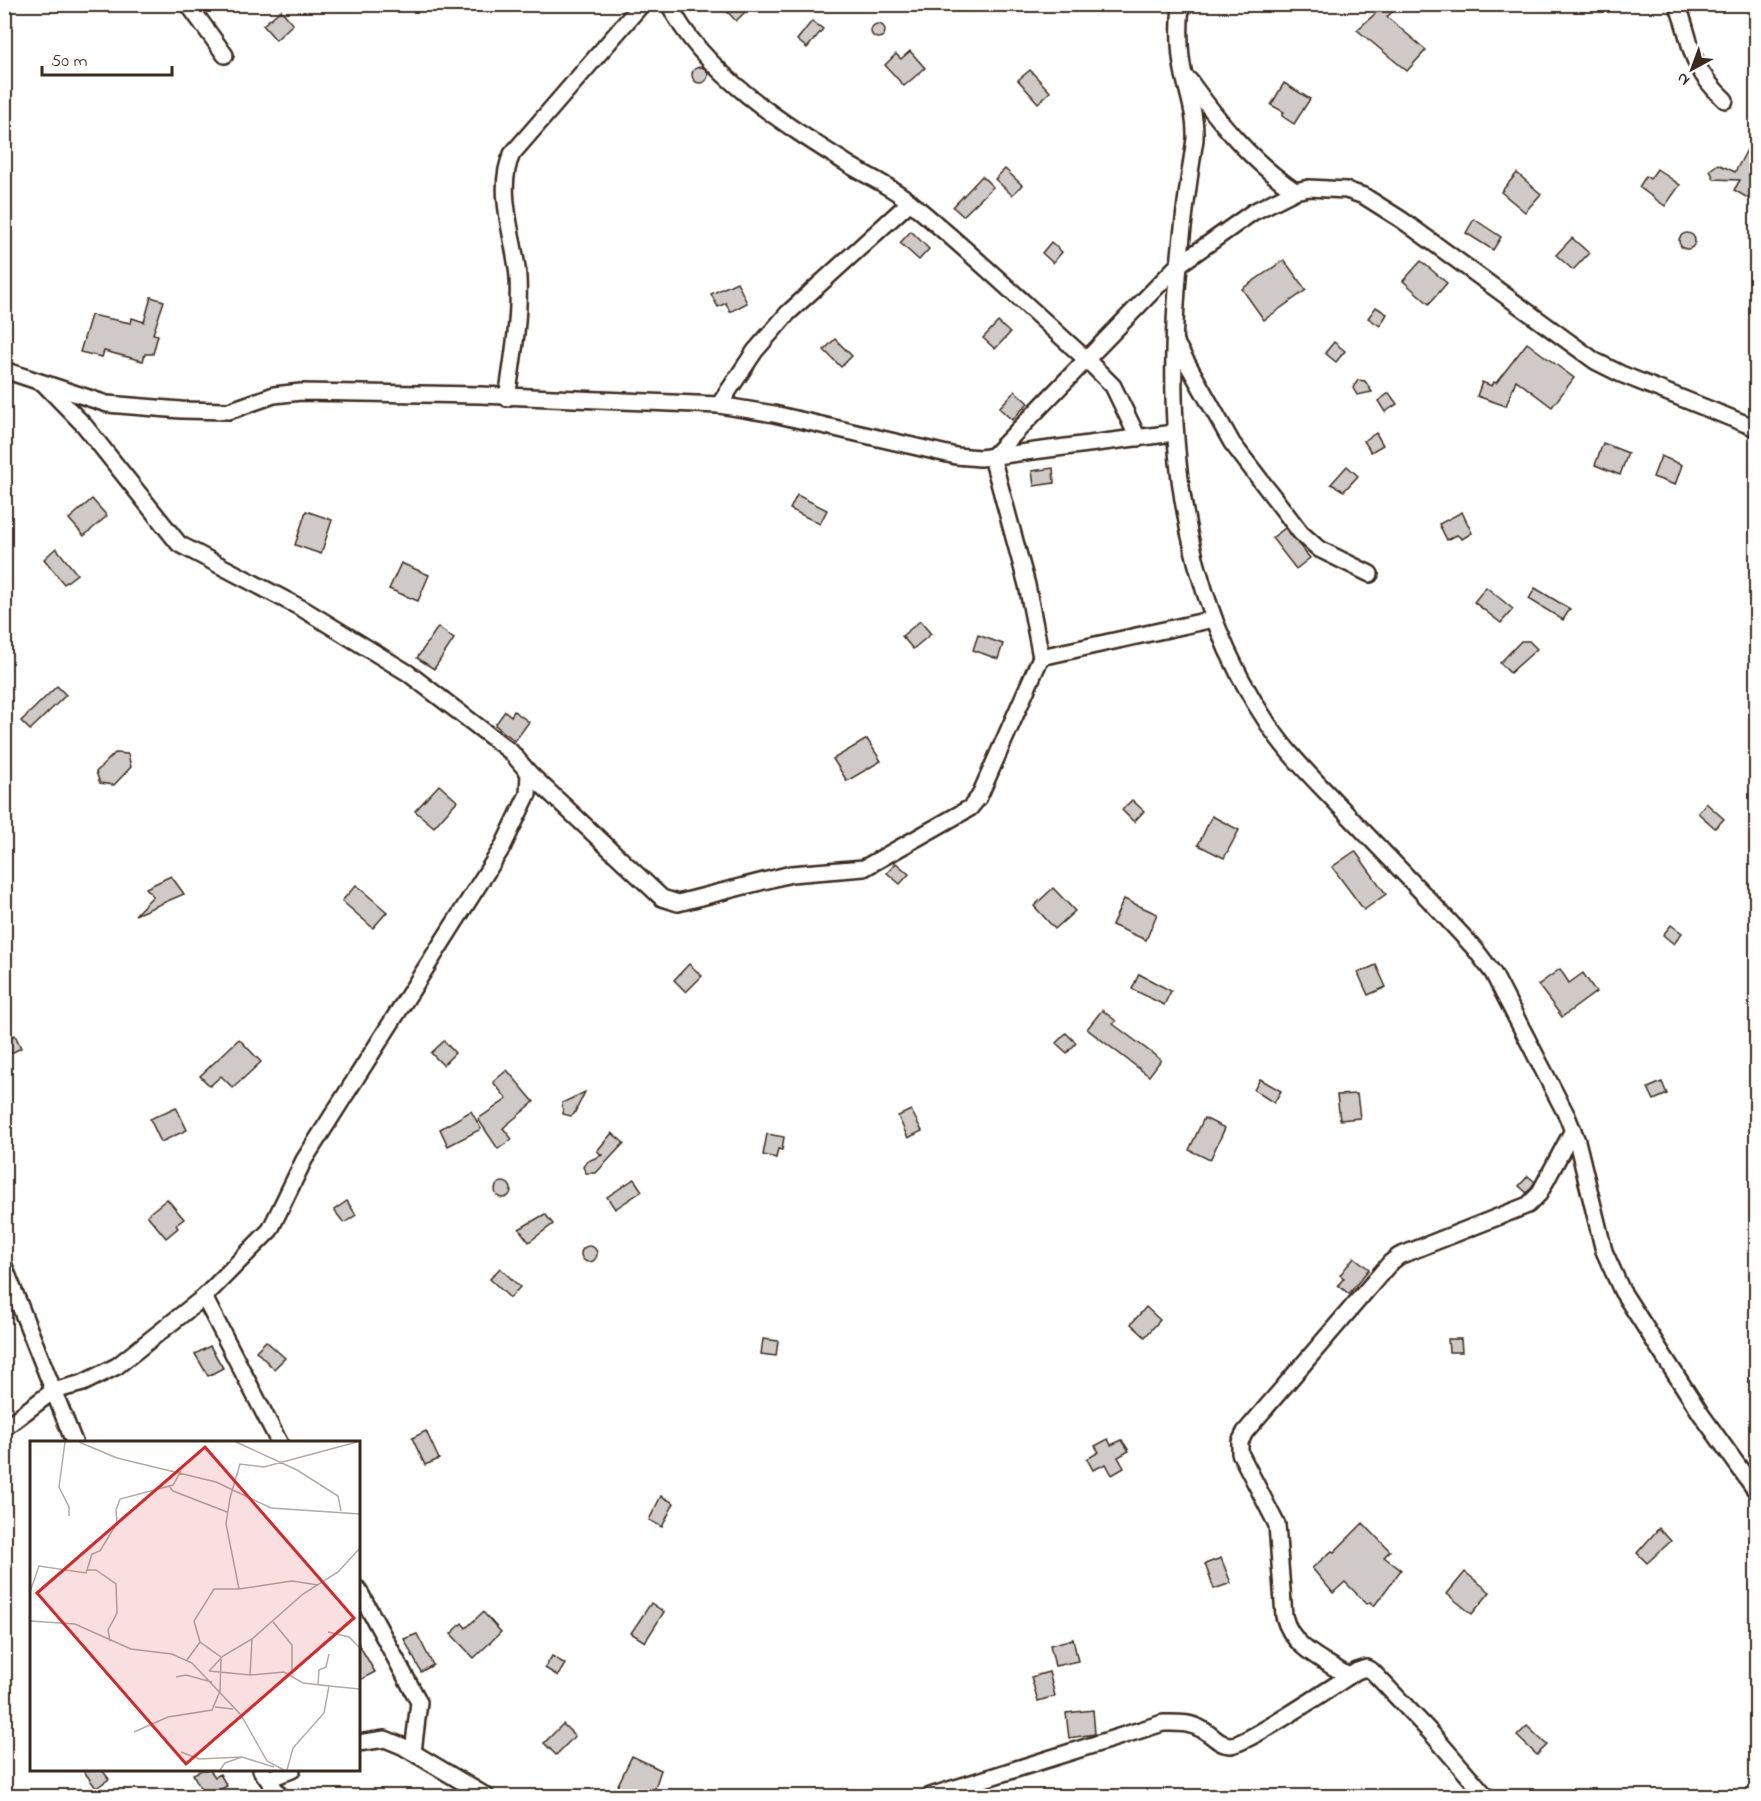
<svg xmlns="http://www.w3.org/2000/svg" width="1761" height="1801" font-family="'Indie Flower',sans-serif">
	<rect width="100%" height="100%" fill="#fff"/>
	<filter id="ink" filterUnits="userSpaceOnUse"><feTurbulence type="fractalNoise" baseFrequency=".0167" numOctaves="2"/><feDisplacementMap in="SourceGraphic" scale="12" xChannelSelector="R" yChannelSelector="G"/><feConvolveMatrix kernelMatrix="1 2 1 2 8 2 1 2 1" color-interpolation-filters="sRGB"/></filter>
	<g filter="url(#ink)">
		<g fill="#cfcac7" stroke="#3b2a1e" stroke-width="1.5">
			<path d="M720,4H753L736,21Z"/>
			<path d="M1386,4L1394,10L1387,17L1426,50L1407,71L1357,30Z"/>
			<path d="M281,10L293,24L276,40L263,25Z"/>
			<path d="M812,21L823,29L807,48L797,40Z"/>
			<circle cx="878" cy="31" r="7"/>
			<path d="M910,51L925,68L904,86L885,65L896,54L901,59Z"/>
			<circle cx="700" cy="75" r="8"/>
			<path d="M1030,70L1050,92L1038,103L1018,80Z"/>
			<path d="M1284,83L1310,99L1294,124L1282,116L1284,112L1271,105Z"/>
			<path d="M1756,133V192L1751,200L1734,190L1740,180L1714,179L1710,170L1718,164L1735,172Z"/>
			<path d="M1005,169L1022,185L1012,195L995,179Z"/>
			<path d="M1657,169L1680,185L1665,206L1639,187L1646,176L1650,179Z"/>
			<path d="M1517,173L1541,194L1525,212L1501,192Z"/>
			<path d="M982,176L993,187L963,216L953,207Z"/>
			<path d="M1474,219L1501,237L1493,250L1466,233Z"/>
			<path d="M911,231L929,249L919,260L900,243Z"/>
			<circle cx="1687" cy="241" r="8"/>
			<path d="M1572,238L1589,253L1573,270L1556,255Z"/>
			<path d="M1051,242L1062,252L1053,263L1042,253Z"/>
			<path d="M1284,260L1306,290L1264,320L1242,289Z"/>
			<path d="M1421,261L1447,283L1429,304L1403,281Z"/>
			<path d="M737,282L747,303L730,312L726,303L718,307L711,294Z"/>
			<path d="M151,297L164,301L153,334L158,335L153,354H145L143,361L104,351L102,357L80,352L91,315L131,323L132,318L144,322Z"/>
			<path d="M1376,307L1387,314L1380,326L1368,318Z"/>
			<path d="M998,322L1010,333L995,349L983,338Z"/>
			<path d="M835,339L852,356L841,367L824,350Z"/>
			<path d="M1334,342L1345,351L1336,362L1325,353Z"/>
			<path d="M1527,343L1574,378L1552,407L1516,380L1506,406L1477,396L1482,382L1492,386L1494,382L1496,383Z"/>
			<path d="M1358,380L1365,381L1372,392L1357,395L1353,388Z"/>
			<path d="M1015,391L1028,403L1012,420L999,408Z"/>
			<path d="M1389,393L1397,404L1385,412L1378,401Z"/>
			<path d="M1376,433L1383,445L1371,452L1364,441Z"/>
			<path d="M1603,443L1628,453L1620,475L1595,465Z"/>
			<path d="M1661,456L1682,465L1675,485L1653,477Z"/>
			<path d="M1347,466L1358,476L1344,491L1331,484Z"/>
			<path d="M1053,468L1054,483L1034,486L1032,471Z"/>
			<path d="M797,495L827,510L820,524L790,509Z"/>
			<path d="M92,499L107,516L84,536L69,519Z"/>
			<path d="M306,511L332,520L321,554L295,545Z"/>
			<path d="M1462,512L1472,533L1462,539L1457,535L1447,540L1439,524Z"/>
			<path d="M1285,528L1310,558L1296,569L1272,538Z"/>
			<path d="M56,548L77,574L64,584L44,559Z"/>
			<path d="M401,563L429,575L418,601L389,589Z"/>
			<path d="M1486,587L1513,609L1501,623L1474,602Z"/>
			<path d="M1535,588L1570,609L1563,620L1529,599Z"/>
			<path d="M920,621L931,634L913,649L902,636Z"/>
			<path d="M438,627L454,639L434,669L417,658Z"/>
			<path d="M978,635L1003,644L998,659L973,650Z"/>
			<path d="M1521,641H1529L1537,649L1510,673L1500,663Z"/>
			<path d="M57,686L66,695L30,730L21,721Z"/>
			<path d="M505,711L511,716L514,711L529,722L515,741L495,725Z"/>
			<path d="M867,739L881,761L847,781L833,759Z"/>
			<path d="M115,753L128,754L131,767L114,785L100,783L96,772Z"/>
			<path d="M439,785L457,801L434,827L415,811Z"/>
			<path d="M1132,800L1144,811L1134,822L1122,810Z"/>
			<path d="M1706,803L1724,819L1715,828L1698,813Z"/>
			<path d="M1212,816L1239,830L1224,858L1198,845Z"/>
			<path d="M1355,851L1386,894L1364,910L1332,867Z"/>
			<path d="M896,863L909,874L900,884L887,873Z"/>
			<path d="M171,876L184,894L135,915L153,896L146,888Z"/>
			<path d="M356,885L387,912L373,928L342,901Z"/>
			<path d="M1053,888L1075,911L1055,929L1034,906Z"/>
			<path d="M1124,899L1157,914L1146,940L1112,925Z"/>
			<path d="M1671,925L1682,933L1674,944L1663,935Z"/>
			<path d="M689,964L702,976L686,992L674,980Z"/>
			<path d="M1376,965L1386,987L1368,995L1358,973Z"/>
			<path d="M1560,969L1569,983L1583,973L1596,992L1562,1017L1538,985Z"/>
			<path d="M1139,974L1171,991L1164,1005L1132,989Z"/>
			<path d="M1102,1010L1116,1021L1113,1024L1161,1060L1149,1076L1087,1029Z"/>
			<path d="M1066,1033L1076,1043L1067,1053L1056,1043Z"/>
			<path d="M15,1035L21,1048L4,1057V1040Z"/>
			<path d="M239,1039L261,1062L233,1088L221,1076L210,1086L200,1076Z"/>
			<path d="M444,1041L455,1053L443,1065L431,1053Z"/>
			<path d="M507,1070L534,1102L503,1128L512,1139L498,1149L478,1119L507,1099L493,1082Z"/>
			<path d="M1260,1079L1281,1091L1274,1103L1254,1090Z"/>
			<path d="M1662,1082L1667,1094L1654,1100L1648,1088Z"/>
			<path d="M585,1092L574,1114L571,1116L563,1114L562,1103Z"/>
			<path d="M1357,1094L1360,1118L1340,1120L1337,1095Z"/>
			<path d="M176,1107L187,1130L161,1142L150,1119Z"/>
			<path d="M911,1110L922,1131L908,1138L898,1116Z"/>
			<path d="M471,1111L481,1129L448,1146L440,1129Z"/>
			<path d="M1204,1118L1225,1128L1210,1160L1189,1150Z"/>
			<path d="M612,1133L624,1143L596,1173H586L583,1167L586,1162L602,1155L597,1151Z"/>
			<path d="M767,1134L784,1137L782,1150L778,1149L776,1158L763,1155Z"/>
			<path d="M1528,1176L1535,1182L1527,1193L1519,1186Z"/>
			<path d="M634,1179L642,1191L615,1209L607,1197Z"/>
			<circle cx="503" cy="1190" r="8"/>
			<path d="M167,1199L184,1219L176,1225L178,1228L166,1238L147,1215Z"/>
			<path d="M347,1201L356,1215L344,1223L334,1210Z"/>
			<path d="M545,1214L553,1224L529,1242L519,1229Z"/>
			<circle cx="589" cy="1254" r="8"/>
			<path d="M1354,1257L1369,1269L1349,1294L1338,1285L1344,1278L1340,1275Z"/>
			<path d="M500,1268L520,1287L510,1298L490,1279Z"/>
			<path d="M1146,1307L1160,1320L1145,1337L1131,1324Z"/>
			<path d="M763,1339L778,1341L776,1356L761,1354Z"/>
			<path d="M1448,1339H1461L1462,1352H1449Z"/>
			<path d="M266,1341L285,1358L274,1369L256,1351Z"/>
			<path d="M210,1346L223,1368L208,1376L195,1354Z"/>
			<path d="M426,1431L439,1459L425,1465L412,1438Z"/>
			<path d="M1108,1439L1111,1445L1122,1440L1129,1451L1118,1457L1124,1468L1112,1475L1106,1464L1093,1470L1087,1459L1099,1452L1095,1446Z"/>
			<path d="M661,1496L674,1503L662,1527L649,1520Z"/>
			<path d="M1363,1523L1390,1551L1384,1557L1401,1570L1374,1606L1370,1602L1367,1604L1345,1582L1333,1593L1312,1568L1332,1551L1334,1552Z"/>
			<path d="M1659,1528L1671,1541L1647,1563L1637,1553Z"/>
			<path d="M1221,1558L1231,1583L1214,1589L1205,1564Z"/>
			<path d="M1465,1572L1490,1592L1472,1614L1447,1594Z"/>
			<path d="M651,1603L664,1612L645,1642L631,1633Z"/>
			<path d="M483,1612L501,1632L474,1658L451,1634L462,1623L466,1628Z"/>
			<path d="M417,1634L433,1665L421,1672L404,1639Z"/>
			<path d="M1073,1639L1078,1661L1055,1666L1050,1645Z"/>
			<path d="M358,1643L375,1672L358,1681Z"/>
			<path d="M552,1656L565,1664L558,1676L545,1668Z"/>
			<path d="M1049,1672L1055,1696L1038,1701L1031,1677Z"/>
			<path d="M1093,1710L1095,1734L1069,1738L1066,1713Z"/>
			<path d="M563,1724L575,1736L556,1755L544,1743Z"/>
			<path d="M1527,1726L1547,1745L1537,1755L1517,1736Z"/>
			<path d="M632,1756L661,1770L652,1797H626L615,1791Z"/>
			<path d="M83,1770H102L109,1779L96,1788Z"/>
			<path d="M202,1770H210L215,1777L220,1774L227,1786L221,1789L225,1797H205L193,1774Z"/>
		</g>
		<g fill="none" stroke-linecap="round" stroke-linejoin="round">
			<g stroke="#3b2a1e" stroke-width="20">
				<g id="minor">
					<path d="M188,4L225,55"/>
					<path d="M669,4C703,74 787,126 851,166C871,178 892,187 910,202C971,252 1028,307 1087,360L1113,386L1138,438"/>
					<path d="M1181,4C1179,26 1179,53 1184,75C1189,97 1196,116 1195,139C1164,340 1151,551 1270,727C1291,758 1320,785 1346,813C1389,858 1433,903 1475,949L1493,973L1567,1116L1577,1141L1604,1251L1622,1291L1701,1414L1756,1491"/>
					<path d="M1677,4C1695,49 1686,63 1725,100"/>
					<path d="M1189,80C1220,123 1251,161 1295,191"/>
					<path d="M1177,345L1232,443L1301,533L1319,549L1370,574"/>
					<path d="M4,370L107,404L181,410L229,411L274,395L301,392L480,395L719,405L774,414L956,456L980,458L1174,433"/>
					<path d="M507,398C513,359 520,317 518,277C515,239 495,190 512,154L642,4"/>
					<path d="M719,405L755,351L788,313L910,202"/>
					<path d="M992,457L1177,266L1253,212L1295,191L1309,188L1346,190L1364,196L1402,220L1595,361L1621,374L1756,428"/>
					<path d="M992,457L1027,585L1041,657"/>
					<path d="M529,773L662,898L678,903L791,874L864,868L970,808L979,797L1041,657L1214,619"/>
					<path d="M4,1266L74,1442"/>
					<path d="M204,1297L279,1442"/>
					<path d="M4,1428L53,1391L83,1383L117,1366L204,1297L270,1230L304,1160L502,848L528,794L529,773L511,752L408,673L303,609L179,544L84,425L44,384"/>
					<path d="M358,1589L419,1702L413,1752"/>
					<path d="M1348,1676C1322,1659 1292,1648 1284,1616L1277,1525L1240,1453V1442L1245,1432L1390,1263L1399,1256L1528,1205L1539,1194L1573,1130"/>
					<path d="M358,1743L385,1739L402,1746L486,1796"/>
					<path d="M261,1770L280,1796"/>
					<path d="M268,1779L292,1770"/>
					<path d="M930,1796L1163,1723C1178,1723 1190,1722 1203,1730C1213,1735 1218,1745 1231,1745C1246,1745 1338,1683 1357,1671L1366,1668L1372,1671L1433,1735L1486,1796"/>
				</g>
			</g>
			<use href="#minor" stroke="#fff" stroke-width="15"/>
		</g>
	</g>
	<g transform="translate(30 1441)">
		<rect width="330" height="330" fill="#fff"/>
		<path fill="none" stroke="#b1aaa5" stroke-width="1.5" d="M35,1L29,46L39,66V75M49,1L87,17L186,41L241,67L330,73M206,1L267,29L308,55L311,70M139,45L143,50L197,71M57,129H66L86,143L87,172L78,189L80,200M288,144L262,140L209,148L196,83L200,57L210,23L234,26L327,1M0,151L9,125L56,132L62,113L70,110L87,82L86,69L90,58L143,44L151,30M0,180L45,183L101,208L142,213L162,222L211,274L237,320L254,329M243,181L262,204V233M298,191L319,196L330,207M191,216L170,201L164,180L184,148H209M157,219L170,201M179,230L220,234L254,231L273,242L299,245L294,272L263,307L257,329M179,230L193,215L222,198L273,153L308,131L330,107M220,234L222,198M146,236L156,234L182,241M288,243L289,229L296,226L299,213M299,245L330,248M185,266L203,268M104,291L138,276L182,269L190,250L191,218M151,311L169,318L212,316M190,329L195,322L212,316L244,326"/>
		<path fill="#d62828" fill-opacity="0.15" stroke="#d62828" stroke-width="3" d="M175,6L324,177L156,323L7,152Z"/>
		<rect width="330" height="330" fill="none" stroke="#3b2a1e" stroke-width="3"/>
	</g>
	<rect width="1761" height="1801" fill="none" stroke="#fff" stroke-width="24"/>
	<rect x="12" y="12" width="1737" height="1777" fill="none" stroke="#3b2a1e" stroke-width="2" filter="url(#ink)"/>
	<g transform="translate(1692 69) rotate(221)" stroke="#ffffff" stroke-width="4.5" paint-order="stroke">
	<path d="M0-4.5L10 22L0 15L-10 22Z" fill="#3b2a1e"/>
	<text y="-9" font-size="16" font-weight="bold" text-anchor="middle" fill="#3b2a1e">N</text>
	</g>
	<path d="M42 66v9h130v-9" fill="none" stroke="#3b2a1e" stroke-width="3"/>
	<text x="51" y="66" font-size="18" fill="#3b2a1e" stroke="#ffffff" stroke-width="4.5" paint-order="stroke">50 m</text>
</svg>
